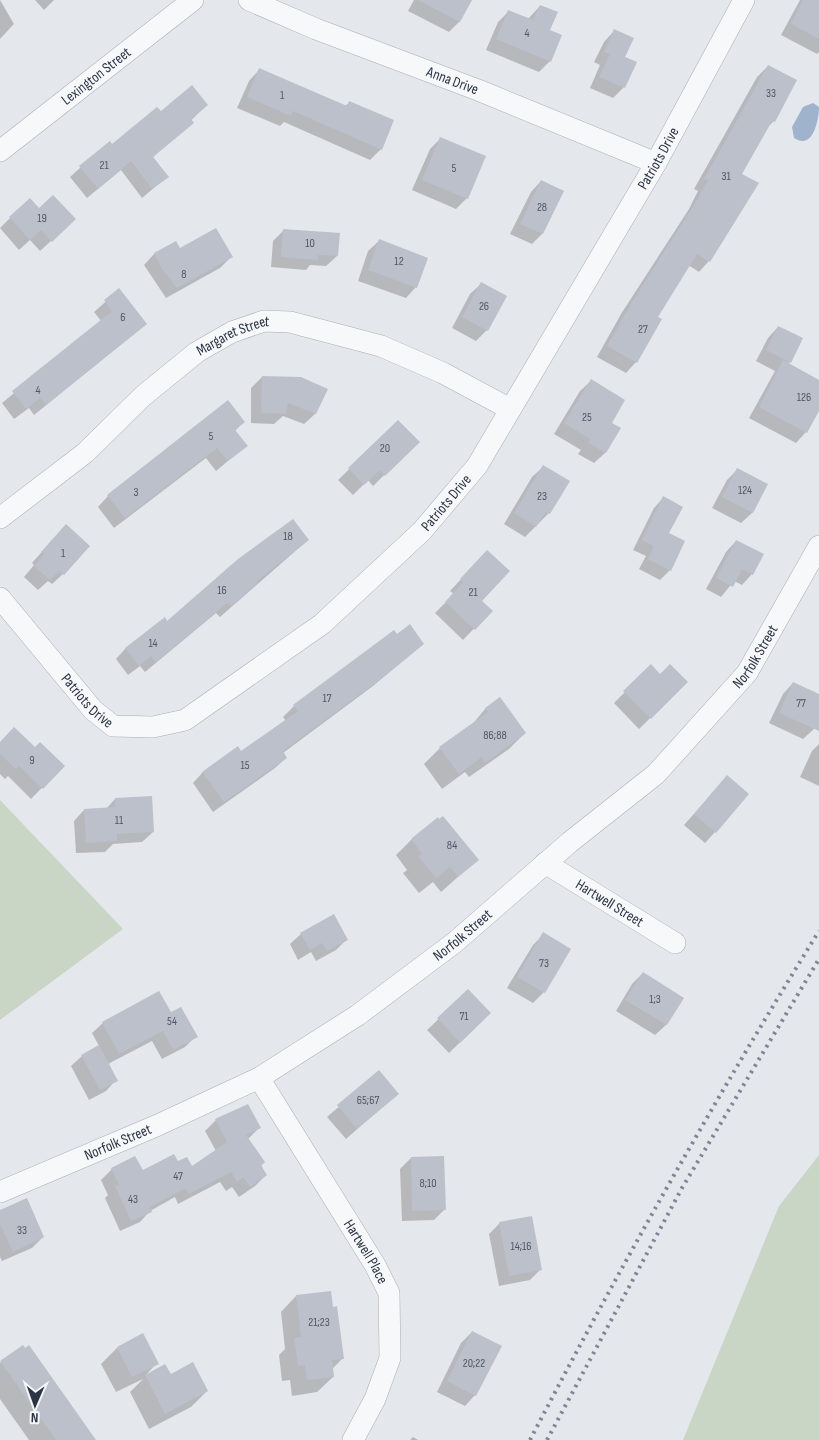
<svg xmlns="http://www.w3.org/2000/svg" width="819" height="1440" font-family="'Sofia Sans Condensed',sans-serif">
	<rect width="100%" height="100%" fill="#e4e7ec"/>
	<g fill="#c9d6c5">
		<path d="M0,800L123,929L0,1020Z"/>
		<path d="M819,1155V1440H683L779,1206Z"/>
	</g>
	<path fill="#9fb4cc" d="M813,103L819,107C819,119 813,151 794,138L792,127L803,107Z"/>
	<g fill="#0003">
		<path d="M0,0L14,24L0,39Z"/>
		<path d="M35,0H54L44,10Z"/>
		<path d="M414,0H471L459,22L449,32L408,11Z"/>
		<path d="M800,0H819V52L817,54L781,35Z"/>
		<path d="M540,6L548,31L550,61L539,72L486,50L498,22L509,11L528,19Z"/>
		<path d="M614,31L624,57L635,62L623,88L613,98L590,88L600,65L594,62L604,42Z"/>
		<path d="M768,66L774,121L766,129L741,174L709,261L699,272L688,265L656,317L636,362L626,373L597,357L621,314L689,209L698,191L694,189L757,77Z"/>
		<path d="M259,70L345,106L349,103L381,149L370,160L284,122L280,126L237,108L249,81Z"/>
		<path d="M207,105L153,157L167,177L142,198L121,170L87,198L70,177L109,142L112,146L161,113Z"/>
		<path d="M440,139L467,198L456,209L412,190L430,149Z"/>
		<path d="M541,181L542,234L532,244L510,234L531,192Z"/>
		<path d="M39,209L63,230L40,251L30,240L19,250L0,228L10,218Z"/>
		<path d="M284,230L337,256L326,266L310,265L306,270L271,267L273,241Z"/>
		<path d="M379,241L416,287L406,298L358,281L368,251Z"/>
		<path d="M176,243L180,249L231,257L220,268L166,298L144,265L154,254Z"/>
		<path d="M481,284L487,330L476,341L452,328L470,294Z"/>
		<path d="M119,290L146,324L34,415L29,408L14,419L2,403L101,321L94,312Z"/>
		<path d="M778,327L790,362L787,364L819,381V409L806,432L796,443L749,418L775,371L756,361L768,338Z"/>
		<path d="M262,377L326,389L315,414L304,424L283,416L274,424L251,423V388Z"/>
		<path d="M591,381L610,423L619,428L605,453L594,463L578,454L581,450L554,434L580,391Z"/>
		<path d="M243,422L235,431L246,446L216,471L206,458L114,528L98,507L108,496Z"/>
		<path d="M398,422L418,442L373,486L368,480L353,495L338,480Z"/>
		<path d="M543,467L568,482L549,513L525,537L504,524L532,477Z"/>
		<path d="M738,469L767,485L752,513L741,523L712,508L727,480Z"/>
		<path d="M663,498L670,570L660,580L639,569L646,556L633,550L654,508Z"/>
		<path d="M55,537L63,574L52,584L48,581L38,590L24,577L34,565L32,563Z"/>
		<path d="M308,540L220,617L216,613L145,672L140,666L128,675L116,659L126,648L167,623Z"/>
		<path d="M736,541L752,574L742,585L734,581L721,597L706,589L726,552Z"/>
		<path d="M477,562L481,601L491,611L463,640L435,613L454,594L450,591Z"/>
		<path d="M397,635L422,644L373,686L283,753L286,758L275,768L213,812L193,783L203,772L241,753L286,721L283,717L294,706Z"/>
		<path d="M651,666L660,675L687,682L639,729L614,703Z"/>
		<path d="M793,683L819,695V717L814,729L803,739L769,723L783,694Z"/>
		<path d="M500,698L525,733L509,749L469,777L465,772L442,789L424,764L440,748L471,726L485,709Z"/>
		<path d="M0,743L35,749L63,766L31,799L8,776L5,779L0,774Z"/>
		<path d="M819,744V786L800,777L812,751Z"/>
		<path d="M717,788L715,832L705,843L684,825Z"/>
		<path d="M115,799L153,832L142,842L113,844L105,852L76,853L74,821L84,810L106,809Z"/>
		<path d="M411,840L477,860L441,892L433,882L419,893L403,873L407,870L396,855Z"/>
		<path d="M301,934L346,940L336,950L316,961L311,952L298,960L290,944Z"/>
		<path d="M544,934L569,950L544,992L533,1003L507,988L533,945Z"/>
		<path d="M643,973L683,998L666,1025L655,1035L616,1011L632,984Z"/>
		<path d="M468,991L479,1024L449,1053L427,1030Z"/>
		<path d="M170,1014L196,1036L185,1047L162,1059L152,1041L108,1064L116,1080L106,1091L89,1100L71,1066L82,1056L99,1046L92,1033L103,1023Z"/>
		<path d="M379,1072L397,1094L346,1139L327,1117Z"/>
		<path d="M248,1105L259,1128L248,1139L266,1175L255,1186L239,1197L232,1187L226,1191L220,1182L178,1204L175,1197L150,1211L140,1222L120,1231L105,1198L108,1195L101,1180L112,1169L142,1172L178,1163L192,1168L216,1151L205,1131L216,1120Z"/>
		<path d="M411,1158L445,1209L434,1220L402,1221L400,1169Z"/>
		<path d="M0,1211L43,1237L32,1248L2,1261L0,1257Z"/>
		<path d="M500,1223L541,1269L530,1280L499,1286L489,1234Z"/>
		<path d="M296,1296L343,1358L332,1369L333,1377L317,1392L292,1396L290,1380L282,1381L279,1355L285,1349L281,1312Z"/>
		<path d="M472,1332L475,1395L465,1406L437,1392L461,1343Z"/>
		<path d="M142,1335L157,1363L145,1376L165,1366L170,1376L207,1391L191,1407L149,1429L130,1392L143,1379L116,1392L101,1364L117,1348Z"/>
		<path d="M23,1347L94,1440H29L0,1399V1363Z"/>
		<path d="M413,1437L418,1440H410Z"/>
	</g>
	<g fill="#bbc0ca">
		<path d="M418,0H472L460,22Z"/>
		<path d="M803,0H819V39L791,24Z"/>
		<path d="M540,5L558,12L550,30L562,35L551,62L496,39L508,10L533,20Z"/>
		<path d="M614,29L634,38L625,57L637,62L625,88L599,77L610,54L604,52Z"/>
		<path d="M768,65L797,80L775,122L772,121L742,174L759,183L710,262L697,254L658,317L662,319L637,363L607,346L632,302L699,197L708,180L704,179Z"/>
		<path d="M259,68L347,106L349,101L394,120L382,150L293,111L291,116L247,97Z"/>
		<path d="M192,85L208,105L191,119L194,123L153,157L169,177L152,189L131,161L98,189L79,166L110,141L112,144L157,107L161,111Z"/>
		<path d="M440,137L486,156L468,199L422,180Z"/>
		<path d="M541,180L564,191L543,234L520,224Z"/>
		<path d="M53,195L76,219L52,242L41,230L30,240L9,217L30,198L39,208Z"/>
		<path d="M216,228L233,257L177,288L162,269L154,253L176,241L180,248Z"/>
		<path d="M283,229L340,233L338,256L318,255V260L281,257Z"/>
		<path d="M379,239L428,258L417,288L368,270Z"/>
		<path d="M481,282L507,296L488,331L462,317Z"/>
		<path d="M119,288L147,324L46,405L40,398L26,409L12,391L112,311L104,300Z"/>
		<path d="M778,326L803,338L791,363L766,350Z"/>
		<path d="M783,360L819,380V411L807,433L759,407Z"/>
		<path d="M262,376L301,377L328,389L316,414L288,403L286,414L261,413Z"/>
		<path d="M591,379L625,400L612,423L621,428L606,453L588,443L590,439L564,423Z"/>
		<path d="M228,400L245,422L235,430L248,446L228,461L217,448L125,518L107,495Z"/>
		<path d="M398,420L420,442L385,476L380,470L364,485L348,468Z"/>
		<path d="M543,465L570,481L550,514L546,512L536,527L514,513Z"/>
		<path d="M737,468L768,484L753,513L722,497Z"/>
		<path d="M663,496L683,507L669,533L685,541L671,571L648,559L654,546L642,540Z"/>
		<path d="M293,519L309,540L257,581L258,583L231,607L227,603L156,662L151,656L139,666L125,648L165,617L167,621L238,559Z"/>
		<path d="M66,524L90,546L64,575L59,571L50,580L34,566L44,554L41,552Z"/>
		<path d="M736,540L764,554L753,575L742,569L733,587L716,578Z"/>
		<path d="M487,550L510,571L482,601L493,611L475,630L445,602L463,582L460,579Z"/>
		<path d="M410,624L424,644L385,676L283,751L287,758L224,802L202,772L238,746L241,751L298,711L293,705L394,630L397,634Z"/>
		<path d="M651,664L660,674L670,664L688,682L651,719L623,691Z"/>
		<path d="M793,682L819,694V731L779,713Z"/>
		<path d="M500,697L526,733L485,763L482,757L459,774L439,747L488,712L485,708Z"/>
		<path d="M14,727L35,747L40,742L65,766L43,789L19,766L16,769L0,754V742Z"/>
		<path d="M727,775L749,794L716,833L694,814Z"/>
		<path d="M152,796L154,832L117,834V841L86,843L84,809L115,807V798Z"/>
		<path d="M443,816L479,860L458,877L450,867L436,878L418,856L422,854L411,839L438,817L439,819Z"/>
		<path d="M334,914L348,940L327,951L322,943L310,950L300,933Z"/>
		<path d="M543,932L571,949L545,993L517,977Z"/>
		<path d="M643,972L684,998L667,1025L625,1000Z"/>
		<path d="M468,989L491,1013L460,1043L437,1018Z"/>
		<path d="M159,991L171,1012L181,1007L198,1037L173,1050L163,1031L119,1054L102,1022Z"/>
		<path d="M99,1045L118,1081L100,1090L81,1055Z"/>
		<path d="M379,1070L399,1094L357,1129L337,1105Z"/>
		<path d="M248,1104L261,1128L246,1135L265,1162L261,1166L267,1175L250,1187L243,1177L237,1182L231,1172L189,1194L186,1188L150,1207L152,1212L131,1221L115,1186L119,1185L111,1168L135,1156L143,1170L174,1154L178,1161L187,1157L192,1166L227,1142L215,1119Z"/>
		<path d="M444,1156L446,1210L412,1211L411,1157Z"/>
		<path d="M27,1198L44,1237L13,1252L0,1224V1210Z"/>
		<path d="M532,1216L542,1270L509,1276L499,1222Z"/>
		<path d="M331,1291L333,1307L337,1306L344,1359L332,1360L334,1377L307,1380L305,1365L298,1366L294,1338L301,1337L296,1295Z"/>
		<path d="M472,1331L502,1346L476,1396L447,1381Z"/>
		<path d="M143,1333L159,1364L132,1377L117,1347Z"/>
		<path d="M23,1345L25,1348L29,1345L96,1440H56L0,1361Z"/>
		<path d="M193,1362L208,1391L165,1414L145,1375L165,1364L171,1374Z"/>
	</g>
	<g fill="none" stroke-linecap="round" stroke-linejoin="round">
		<g stroke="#a9aeb7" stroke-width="22">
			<g id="street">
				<path id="s1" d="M249,0L316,29L478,90L656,163"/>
				<path id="s2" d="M0,151L193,0"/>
				<path id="s3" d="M0,518L85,453L143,396L197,352L232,332L264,321L290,322L381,346L443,373L510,409"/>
				<path id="s4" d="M0,598L93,710L113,726L153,727L185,720L322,624L422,531L477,466L656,163L744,0"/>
				<path id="s5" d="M545,863L675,943"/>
				<path id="s6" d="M259,1078L375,1265L389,1293L390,1358L375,1399L353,1440"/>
				<path id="s7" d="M0,1192L158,1125L259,1078L358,1015L454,943L570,842L656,774L747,673L819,546"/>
			</g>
		</g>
		<use href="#street" stroke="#f7f8fa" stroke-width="21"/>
		<g stroke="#7d8696" stroke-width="4" stroke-dasharray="2.5 5" stroke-linecap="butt">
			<path d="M530,1440C620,1267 716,1097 819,931"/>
			<path d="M547,1440L682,1188L819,959"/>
		</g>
	</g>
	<g text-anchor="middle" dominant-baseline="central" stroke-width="5" stroke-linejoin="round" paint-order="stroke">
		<g font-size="12" fill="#4f5766">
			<text x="527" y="33">4</text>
			<text x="771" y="93">33</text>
			<text x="282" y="95">1</text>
			<text x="104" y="165">21</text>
			<text x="454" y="168">5</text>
			<text x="726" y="176">31</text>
			<text x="542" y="207">28</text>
			<text x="42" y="218">19</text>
			<text x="310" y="243">10</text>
			<text x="399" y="261">12</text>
			<text x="184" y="274">8</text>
			<text x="484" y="306">26</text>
			<text x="123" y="317">6</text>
			<text x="643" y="329">27</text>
			<text x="38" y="390">4</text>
			<text x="804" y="397">126</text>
			<text x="587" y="417">25</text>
			<text x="211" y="436">5</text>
			<text x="385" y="448">20</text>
			<text x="745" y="490">124</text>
			<text x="136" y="492">3</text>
			<text x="542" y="496">23</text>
			<text x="288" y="536">18</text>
			<text x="63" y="553">1</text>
			<text x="222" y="590">16</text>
			<text x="473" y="592">21</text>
			<text x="153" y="643">14</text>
			<text x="327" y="698">17</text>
			<text x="801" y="703">77</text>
			<text x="495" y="735">86;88</text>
			<text x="32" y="760">9</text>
			<text x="245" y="765">15</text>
			<text x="119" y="820">11</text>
			<text x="452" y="845">84</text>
			<text x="544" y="963">73</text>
			<text x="655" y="999">1;3</text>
			<text x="464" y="1016">71</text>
			<text x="172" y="1021">54</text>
			<text x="368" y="1100">65;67</text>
			<text x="178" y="1176">47</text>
			<text x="428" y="1183">8;10</text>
			<text x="133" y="1199">43</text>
			<text x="22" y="1230">33</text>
			<text x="521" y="1246">14;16</text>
			<text x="319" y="1322">21;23</text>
			<text x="474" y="1363">20;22</text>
		</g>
		<g font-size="15" fill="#2b3445" stroke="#f4f6f9">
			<text stroke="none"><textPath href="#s2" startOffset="122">Lexington Street</textPath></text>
			<text stroke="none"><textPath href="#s1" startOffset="219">Anna Drive</textPath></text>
			<text stroke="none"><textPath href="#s4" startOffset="990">Patriots Drive</textPath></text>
			<text stroke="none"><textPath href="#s3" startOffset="298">Margaret Street</textPath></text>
			<text stroke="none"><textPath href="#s4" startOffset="585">Patriots Drive</textPath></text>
			<text stroke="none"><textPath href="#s7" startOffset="938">Norfolk Street</textPath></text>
			<text stroke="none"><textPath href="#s4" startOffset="135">Patriots Drive</textPath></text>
			<text stroke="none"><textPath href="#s5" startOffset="76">Hartwell Street</textPath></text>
			<text stroke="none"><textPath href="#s7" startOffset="532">Norfolk Street</textPath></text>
			<text stroke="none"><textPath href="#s7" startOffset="128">Norfolk Street</textPath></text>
			<text stroke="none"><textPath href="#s6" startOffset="204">Hartwell Place</textPath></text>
		</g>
	</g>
	<g transform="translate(35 1405) rotate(182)" stroke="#f4f6f9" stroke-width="4" paint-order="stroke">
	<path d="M0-4L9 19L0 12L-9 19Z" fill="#2b3445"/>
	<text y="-8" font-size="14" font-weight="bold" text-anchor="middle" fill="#2b3445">N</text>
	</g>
</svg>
